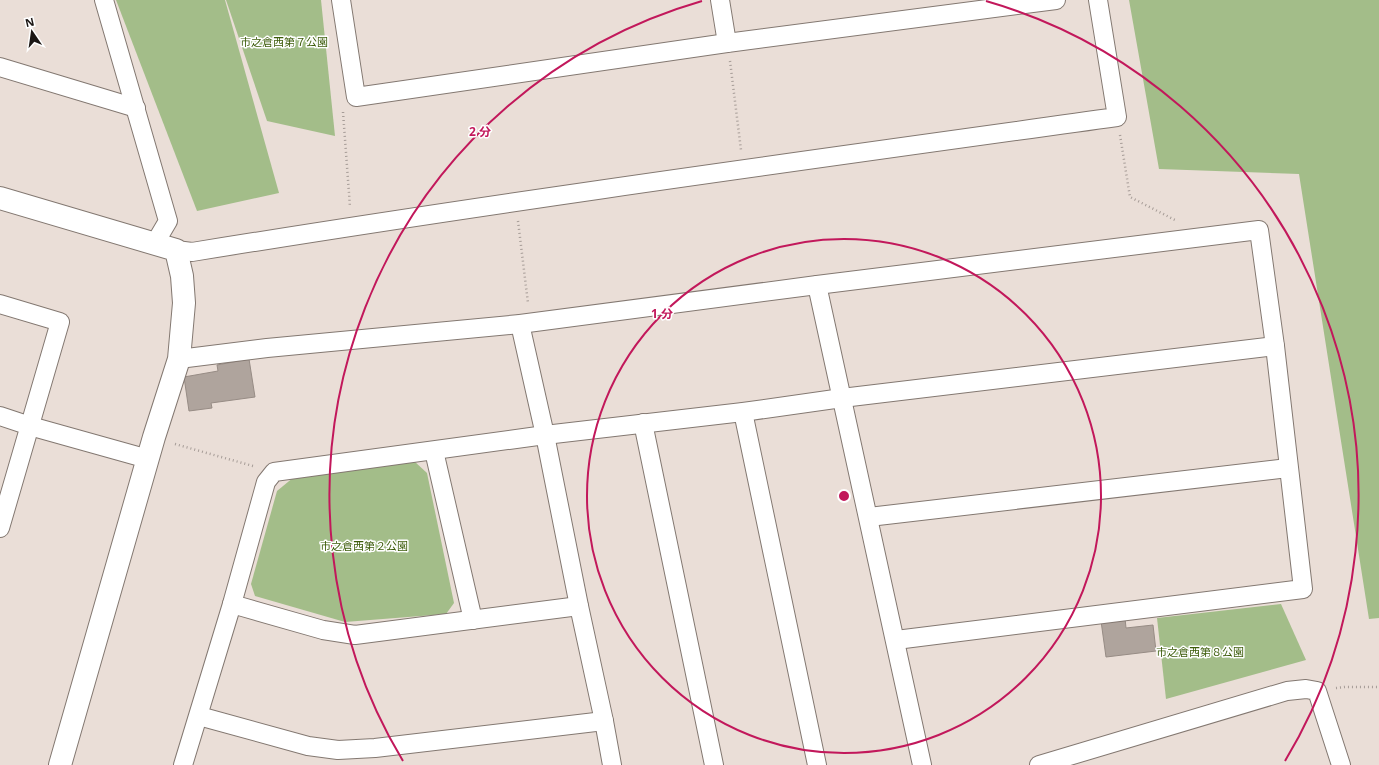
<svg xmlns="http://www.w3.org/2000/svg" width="1379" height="765" font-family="'Open Sans','Noto Sans JP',sans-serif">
	<rect width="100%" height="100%" fill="#eaded7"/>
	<g fill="#a3bd89">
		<path d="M116,0H225L279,193L197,211Z"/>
		<path d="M226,0H321L335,136L267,121Z"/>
		<path d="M1129,0H1379V618L1369,619L1299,174L1159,169Z"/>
		<path d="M414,461L427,473L454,603L446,614L345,622L255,596L251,584L277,491L294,477Z"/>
		<path d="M1281,604L1306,660L1166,699L1157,618Z"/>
	</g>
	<g fill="#afa49d" stroke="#978c85">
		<path d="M249,359L255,397L211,403L212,408L189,411L184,377L218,371L217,365Z"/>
		<path d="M1125,618L1126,628L1153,625L1156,651L1106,657L1101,621Z"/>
	</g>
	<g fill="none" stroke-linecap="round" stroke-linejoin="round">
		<g stroke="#837871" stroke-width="20">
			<g id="minor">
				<path d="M104,0L168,221L155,243"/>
				<path d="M341,0L356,97L727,43L1056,0"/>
				<path d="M720,0L727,43"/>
				<path d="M0,67L136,108"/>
				<path d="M176,250L192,252C499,202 808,160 1117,117L1098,0"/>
				<path d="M817,285L922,765"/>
				<path d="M0,304L60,322L0,528"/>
				<path d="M520,324L545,435L579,606L604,721L612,765"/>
				<path d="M179,359L267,348L520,324L817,285L1259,230L1275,346L1303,589L896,640"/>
				<path d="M743,412L817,765"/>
				<path d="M0,416L30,426L148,459"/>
				<path d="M643,423L714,765"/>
				<path d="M434,451L473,620"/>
				<path d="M869,517L1288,468"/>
				<path d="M579,606L355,635L323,630L232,604L266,482L274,472L545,435L743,412L842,398L1275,346"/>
				<path d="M199,716L308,746L338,750L375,748L604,721"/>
				<path d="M183,765L232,604"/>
				<path d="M1039,765L1287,691L1306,689L1317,691L1341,765"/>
			</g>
		</g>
		<g stroke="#837871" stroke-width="24">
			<path id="tertiary" d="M0,198L176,250L182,276L184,303L179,359L154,437L60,765"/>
		</g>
		<g stroke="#a69c97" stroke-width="2.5" stroke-dasharray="1 3" stroke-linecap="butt">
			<path d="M730,61L741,150"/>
			<path d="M343,112L350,207"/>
			<path d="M1120,135L1130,197L1175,220"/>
			<path d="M518,221L528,303"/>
			<path d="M175,444L253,466"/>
			<path d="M1336,688L1345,687H1379"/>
		</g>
		<use href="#minor" stroke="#fff" stroke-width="18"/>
		<use href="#tertiary" stroke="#fff" stroke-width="22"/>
	</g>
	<g fill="none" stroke="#c2185b" stroke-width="2">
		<circle cx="844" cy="496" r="257"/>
		<path d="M403 761A515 515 0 0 1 702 1M986 1A515 515 0 0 1 1285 761"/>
	</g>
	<g text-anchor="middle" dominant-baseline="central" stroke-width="3" stroke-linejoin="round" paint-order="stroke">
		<g font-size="11" fill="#3b5b08" stroke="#fff">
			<text x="284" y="41">市之倉西第７公園</text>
			<text x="364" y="545">市之倉西第２公園</text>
			<text x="1200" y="651">市之倉西第８公園</text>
		</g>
	</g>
	<circle cx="844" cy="496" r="6" fill="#c2185b" stroke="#fff" stroke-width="2"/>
	<g font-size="12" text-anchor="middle" font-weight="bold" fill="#c2185b" stroke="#fff" stroke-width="3" stroke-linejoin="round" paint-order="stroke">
		<text x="480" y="136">2 分</text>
		<text x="662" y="318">1 分</text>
	</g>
	<g transform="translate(32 32) rotate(347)" stroke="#ffffff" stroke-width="3" paint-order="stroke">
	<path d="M0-3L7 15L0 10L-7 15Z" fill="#1b1614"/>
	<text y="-6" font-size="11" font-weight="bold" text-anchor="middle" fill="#1b1614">N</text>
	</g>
</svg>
